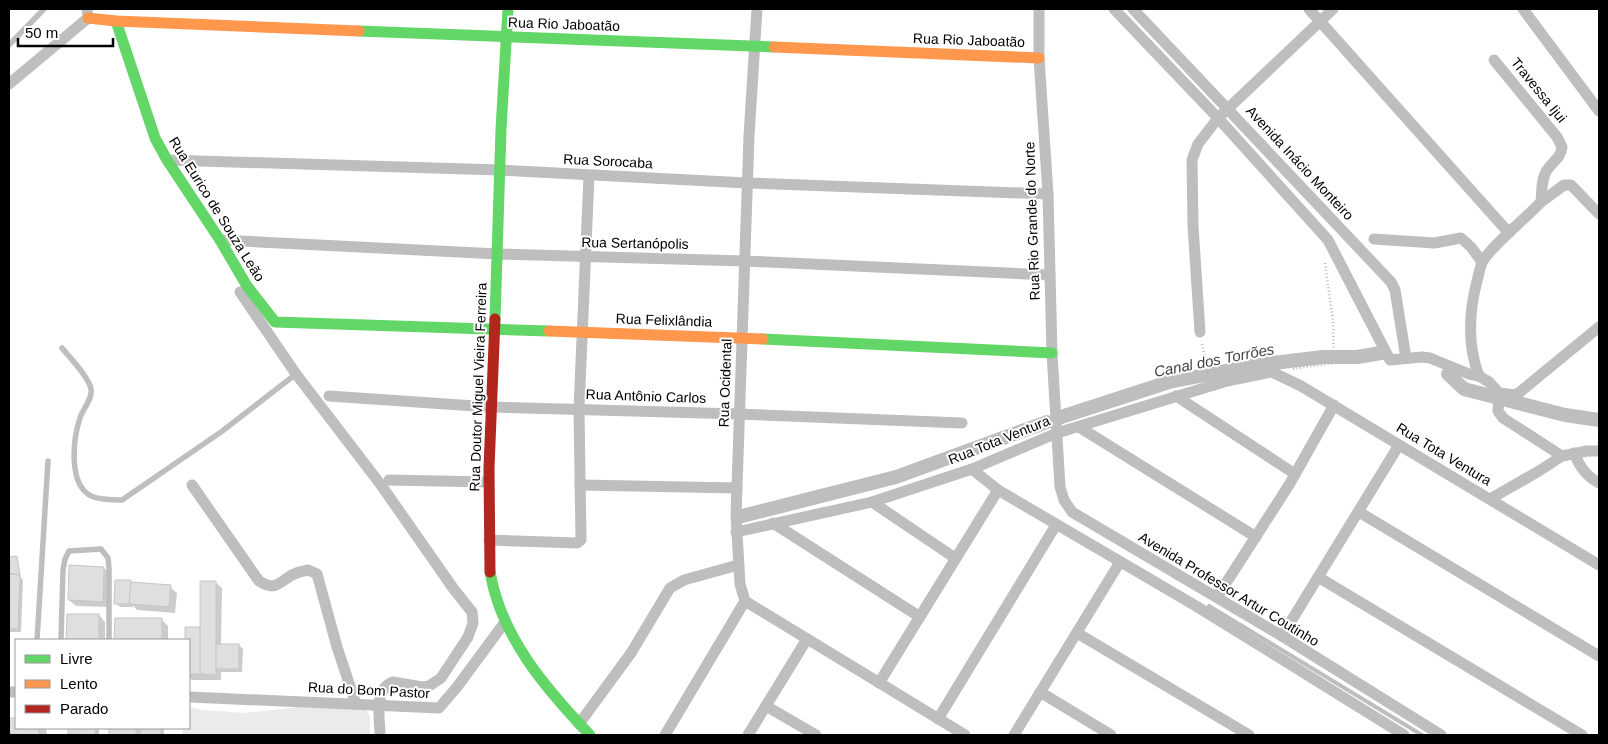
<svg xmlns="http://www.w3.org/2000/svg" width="1608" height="744" font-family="Helvetica,sans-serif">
	<rect width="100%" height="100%" fill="#fff"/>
	<path fill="#ebebeb" d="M189,707L203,710L244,713L299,707L366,710L370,716V735H182V728H189Z"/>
	<g fill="#0003">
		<path d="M17,558L21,578L23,580L21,632H10L9,630V576H13L9,572Z"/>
		<path d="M104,568L110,574L108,607L76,606L69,600Z"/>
		<path d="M130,581L133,583L170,587L177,593L175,613L137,610L133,605V607H120L116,603Z"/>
		<path d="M215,582L222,588L221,645H239L243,649L242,672H221V680H192L189,677V640H186V628H201Z"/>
		<path d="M68,615H99L105,622V640H68Z"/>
		<path d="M162,620L168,626V640H116Z"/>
		<path d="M9,719L16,720V728H46L47,735H9Z"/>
		<path d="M69,728H99V735H70L69,734Z"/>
		<path d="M111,728H140L142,730V728H164V735H142L139,733V735H112Z"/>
	</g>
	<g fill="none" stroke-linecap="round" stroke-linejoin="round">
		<path stroke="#bebebe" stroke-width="4" d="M1209,606L1422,735"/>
		<g stroke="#bebebe" stroke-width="14">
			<path d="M1448,374L1464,389L1565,415L1599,420"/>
			<path d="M1058,418L1169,382L1256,365L1323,357H1357L1381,353"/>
			<path d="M742,516L896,477L1047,422"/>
		</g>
	</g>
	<g fill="#dfdfdf" stroke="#c6c6c6">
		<path d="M17,556L20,575L9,573V557Z"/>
		<path d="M69,565L104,567L103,602L68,600Z"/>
		<path d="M9,574L20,575L18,629L9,628Z"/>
		<path d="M115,580H131V604H114Z"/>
		<path d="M200,581H216V675L200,674Z"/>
		<path d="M131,582L171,585L169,607L129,604Z"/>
		<path d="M67,614H99V640H66Z"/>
		<path d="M115,618H162V640H114Z"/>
		<path d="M185,627H200V674H189V640H185Z"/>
		<rect x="216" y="644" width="23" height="25"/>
		<path d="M9,718H16V728H39V735L9,734Z"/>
		<path d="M68,728H96L95,735L68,734Z"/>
		<rect x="109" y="728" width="27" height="7"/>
		<path d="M141,728H161V735H140Z"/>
	</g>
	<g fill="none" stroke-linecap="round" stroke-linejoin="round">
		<g stroke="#b9b9b9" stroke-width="2.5" stroke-dasharray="1 2.5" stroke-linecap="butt">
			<path d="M1325,263L1333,321L1334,363"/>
			<path d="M1202,344L1209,375"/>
			<path d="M1293,369L1334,363L1377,360"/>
		</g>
		<g stroke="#bebebe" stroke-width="5.5">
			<path d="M9,45L44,9"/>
			<path d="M62,348C70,358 89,377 91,389C93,398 83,409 80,418C73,439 68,484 91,496C100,500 113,500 122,500L221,432L296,374"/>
			<path d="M37,640L48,461"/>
			<path d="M61,640L63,570L65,559L69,551L101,549L108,558L109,568V640"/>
		</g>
		<g stroke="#bebebe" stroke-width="11">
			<path d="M1039,9V58L1048,194L1052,353L1060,487L1064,500L1072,512L1282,636L1441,735"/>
			<path d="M1114,9L1218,118L1328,240L1390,360L1422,357L1430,358L1469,374L1479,376L1489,382L1499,393"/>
			<path d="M1133,9L1391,282L1395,290L1406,358"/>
			<path d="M1309,9L1509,233"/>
			<path d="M1523,9L1599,111"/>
			<path d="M9,84L88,18L87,9"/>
			<path d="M167,160L499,170L747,183L1048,194"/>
			<path d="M1541,202L1564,185H1571L1599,214"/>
			<path d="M1374,239L1434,243L1461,238L1471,247L1482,262"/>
			<path d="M220,240L498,254L745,261L1050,275"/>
			<path d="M240,292L296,374L381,485L453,588L472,612L473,623L468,637L441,678L429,686L422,687L393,682C373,689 380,719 380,735"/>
			<path d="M1200,332L1193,226L1192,160L1198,144L1218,118L1333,9"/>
			<path d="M1479,376C1467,345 1469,312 1477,281C1479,274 1480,265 1484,259C1497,241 1525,219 1541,202C1542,192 1541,179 1547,170C1553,161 1561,158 1562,147L1557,137L1494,60"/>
			<path d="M1499,393L1515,395L1520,392L1599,327"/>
			<path d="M1499,393L1498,411L1503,418L1562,456"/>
			<path d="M329,396L490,407L739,414L962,423"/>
			<path d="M1176,396L1295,474"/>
			<path d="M1079,427L1256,537"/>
			<path d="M1574,453C1580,467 1586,476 1599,483"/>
			<path d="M972,469L998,490L1196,606L1404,735"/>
			<path d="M389,480L488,482"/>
			<path d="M192,485L259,581C275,591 277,584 292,575C296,573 302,571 308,570L317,574L337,647L356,704"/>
			<path d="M580,485L737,488"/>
			<path d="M1490,499L1539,471L1562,456L1587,451H1599"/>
			<path d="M872,502L955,558"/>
			<path d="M1359,512L1599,656"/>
			<path d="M773,523L920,617"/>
			<path d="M736,532L872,502L972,469L1057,433L1227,381L1272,372L1301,386L1599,565"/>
			<path d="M489,540L577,543L581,540L579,409L589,176"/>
			<path d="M1318,577L1582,735"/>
			<path d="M1217,597L1289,485L1334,405"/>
			<path d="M745,601L965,735"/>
			<path d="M1077,633L1249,735"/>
			<path d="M1282,636L1399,445"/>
			<path d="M879,683L998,490"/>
			<path d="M9,692H16"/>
			<path d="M1040,692L1111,735"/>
			<path d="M189,697L439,708L457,687L505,622"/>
			<path d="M766,706L816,735"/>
			<path d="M938,719L1056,525"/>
			<path d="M579,724L631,653L670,588L684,580L738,565"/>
			<path d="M665,735L745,601L740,584L736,516L749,136L757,9"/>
			<path d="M748,735L807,639"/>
			<path d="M1014,735L1120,562"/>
		</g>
		<g stroke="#63d668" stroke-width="11">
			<path d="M116,21L155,138L167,160L220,240L247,286L275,322L549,331"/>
			<path d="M359,31L774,47"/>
			<path d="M495,319L501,129L508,9"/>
			<path d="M763,339L1052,353"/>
			<path d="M490,572C501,637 546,689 590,735"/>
		</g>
		<g stroke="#ff974d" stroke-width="11">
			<path d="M88,18L116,21L359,31"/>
			<path d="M774,47L1039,58"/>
			<path d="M549,331L763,339"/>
		</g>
		<path stroke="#b3261e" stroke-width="11" d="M490,572L489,468L495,319"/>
	</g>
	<g text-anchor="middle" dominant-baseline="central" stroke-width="4" stroke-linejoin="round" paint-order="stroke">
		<g font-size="14" fill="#000" stroke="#fff">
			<text transform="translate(564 24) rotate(2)">Rua Rio Jaboatão</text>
			<text transform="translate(969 40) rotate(2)">Rua Rio Jaboatão</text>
			<text transform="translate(1539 90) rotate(51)">Travessa Ijui</text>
			<text transform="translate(608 161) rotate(3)">Rua Sorocaba</text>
			<text transform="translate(1300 163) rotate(47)">Avenida Inácio Monteiro</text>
			<text transform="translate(217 209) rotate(58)">Rua Eurico de Souza Leão</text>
			<text transform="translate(1032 221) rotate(-92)">Rua Rio Grande do Norte</text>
			<text transform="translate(635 243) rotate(1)">Rua Sertanópolis</text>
			<text transform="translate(664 320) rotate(2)">Rua Felixlândia</text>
			<text transform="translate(725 383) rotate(-88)">Rua Ocidental</text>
			<text transform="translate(478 387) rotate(-88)">Rua Doutor Miguel Vieira Ferreira</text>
			<text transform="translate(646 396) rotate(2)">Rua Antônio Carlos</text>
			<text transform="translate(999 440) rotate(-22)">Rua Tota Ventura</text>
			<text transform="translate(1444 454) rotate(31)">Rua Tota Ventura</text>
			<text transform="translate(1229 589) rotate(31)">Avenida Professor Artur Coutinho</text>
			<text transform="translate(369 690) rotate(3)">Rua do Bom Pastor</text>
		</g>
		<g font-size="15" font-style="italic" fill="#434343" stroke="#fff">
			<text transform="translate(1214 360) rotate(-11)">Canal dos Torrões</text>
		</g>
	</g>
	<rect width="1608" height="744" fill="none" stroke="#000000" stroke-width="20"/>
	<rect x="15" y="639" width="175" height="90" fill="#ffffff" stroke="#999999"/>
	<rect x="25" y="655" width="25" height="8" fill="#63d668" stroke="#999999"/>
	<text x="60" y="664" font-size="15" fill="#000000">Livre</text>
	<rect x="25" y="680" width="25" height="8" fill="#ff974d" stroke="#999999"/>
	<text x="60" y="689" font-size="15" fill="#000000">Lento</text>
	<rect x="25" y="705" width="25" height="8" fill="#b3261e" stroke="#999999"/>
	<text x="60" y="714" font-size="15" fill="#000000">Parado</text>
	<path d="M18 38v8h95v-8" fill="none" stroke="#000000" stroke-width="2.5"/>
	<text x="25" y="38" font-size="15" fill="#000000" stroke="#ffffff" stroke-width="4" paint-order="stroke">50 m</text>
</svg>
